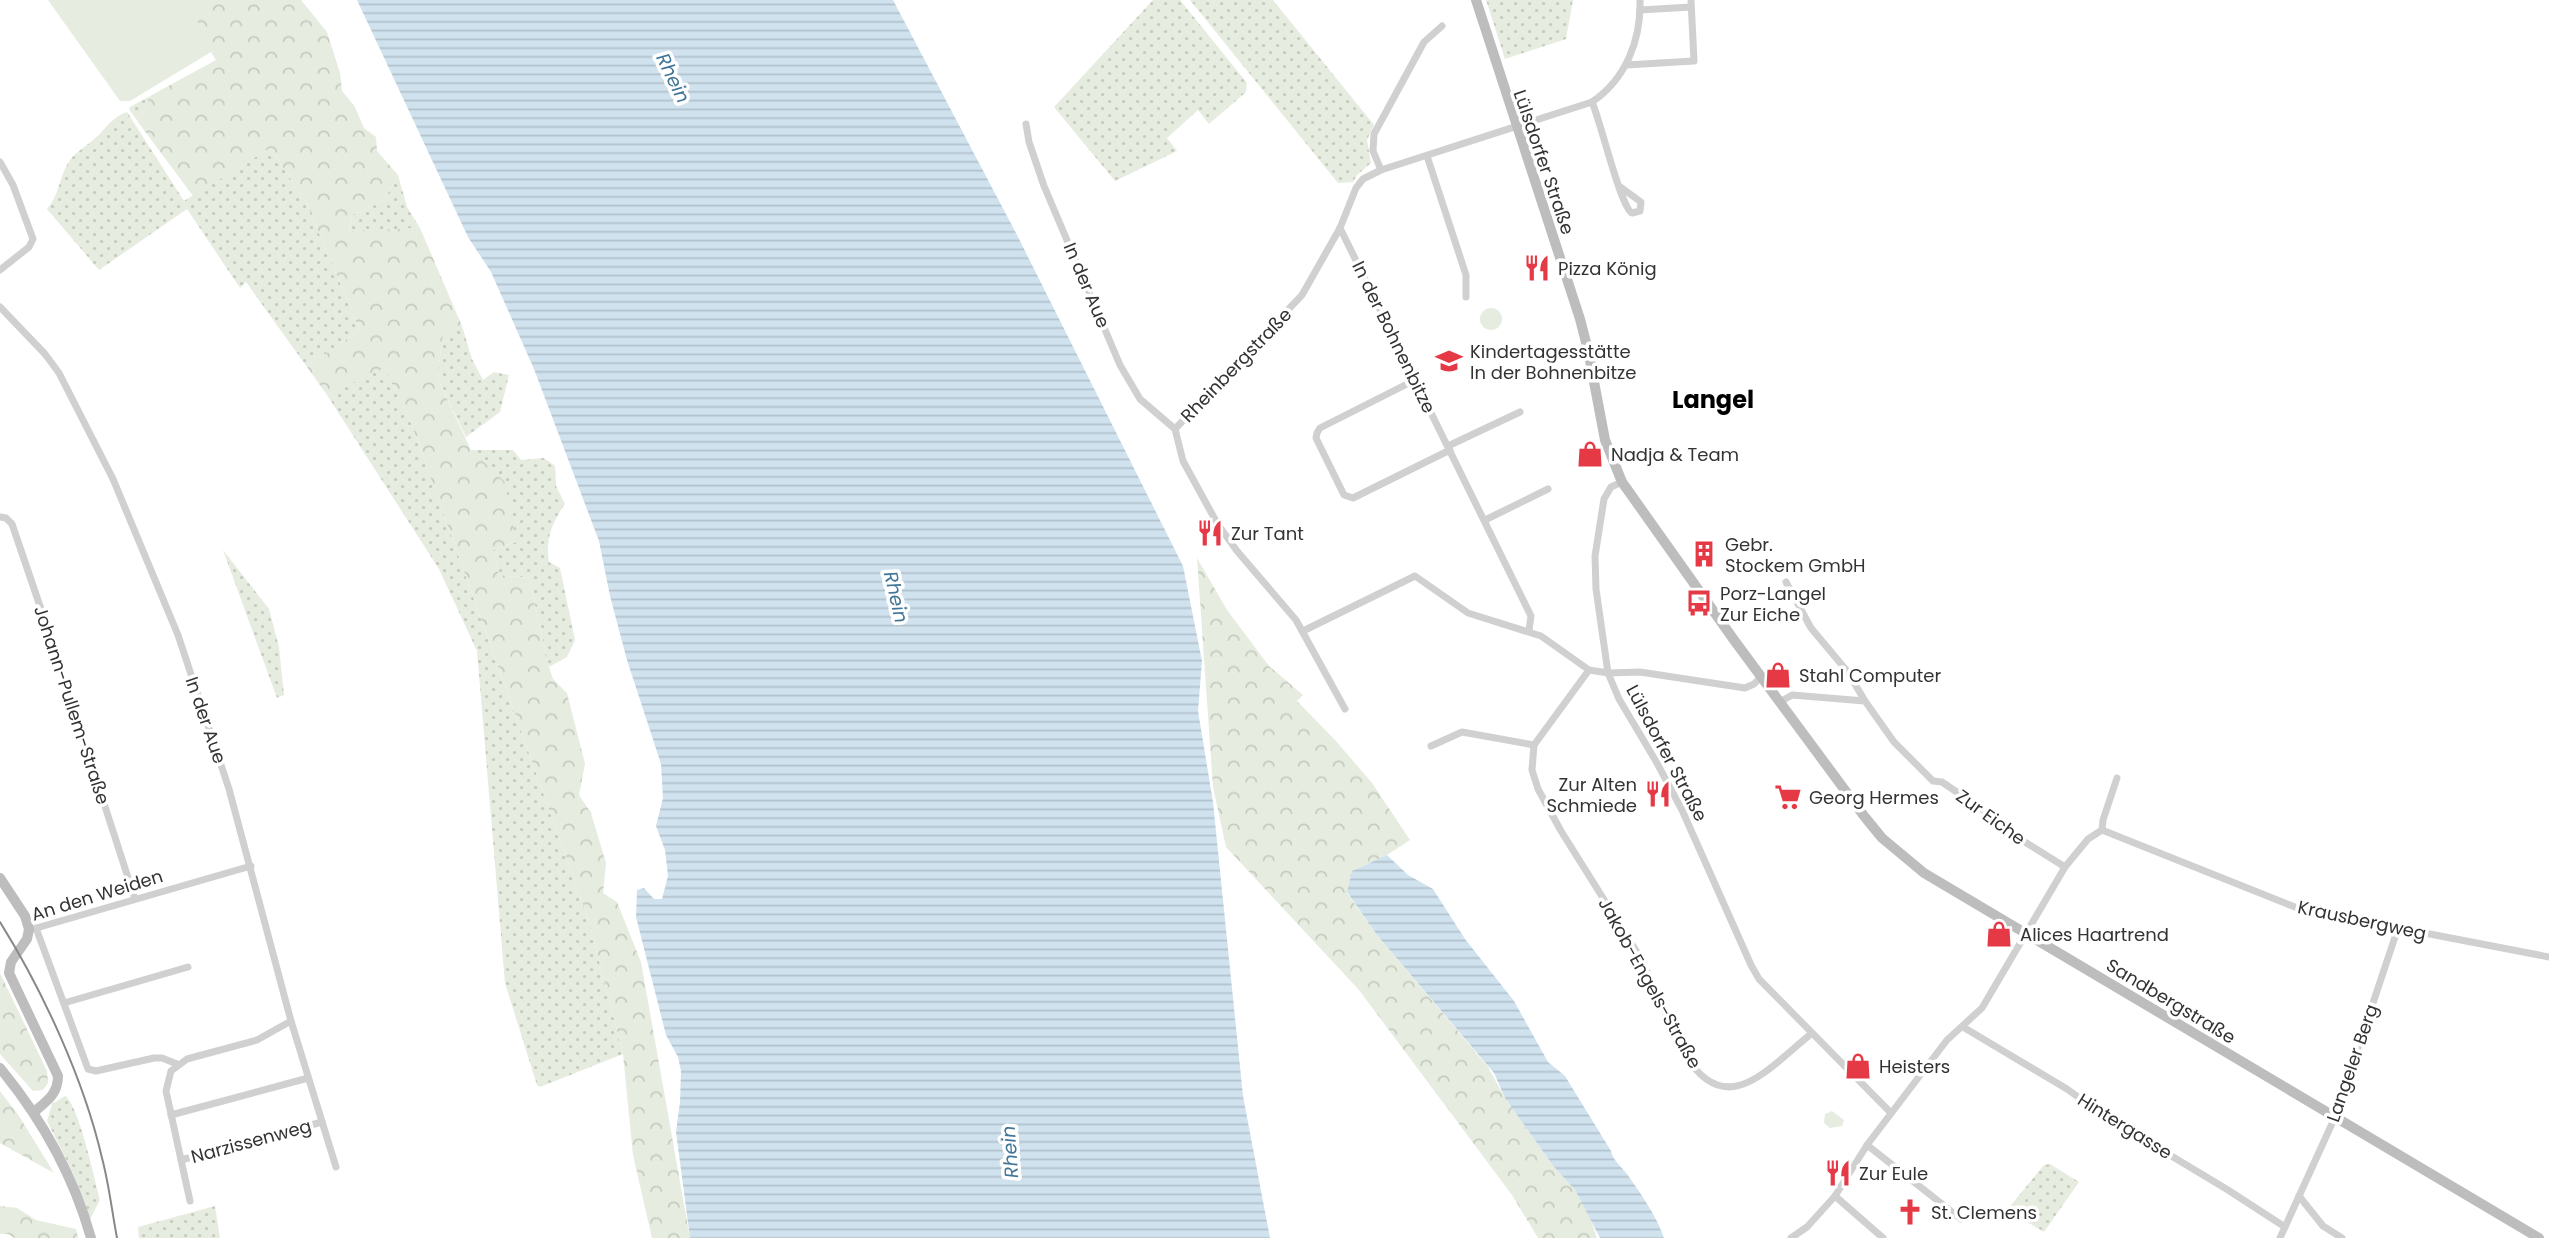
<svg xmlns="http://www.w3.org/2000/svg" width="2549" height="1238" font-family="Poppins,sans-serif">
	<defs>
		<pattern id="grass-dots" width="8" height="8" patternUnits="userSpaceOnUse" patternTransform="scale(1.75)"><rect width="8" height="8" fill="#e6ecdf"/><path d="M2 2h.1M6 6h.1" fill="none" stroke="#c6cbc0" stroke-width="1.8" stroke-linecap="round"/></pattern>
		<pattern id="forest-crowns" width="20" height="18" patternUnits="userSpaceOnUse" patternTransform="scale(1.75)"><rect width="20" height="18" fill="#e6ecdf"/><path d="M2 6a3 3 0 1 1 6 0M12 15a3 3 0 1 1 6 0" fill="none" stroke="#c6cbc0"/></pattern>
		<pattern id="water-rules" width="6" height="5" patternUnits="userSpaceOnUse" patternTransform="scale(1.75)"><rect width="6" height="5" fill="#cfe2ee"/><path d="M0 2.5h6" fill="none" stroke="#b2c2cd"/></pattern>
	</defs>
	<rect width="100%" height="100%" fill="#fff"/>
	<g fill="url(#grass-dots)">
		<path d="M1153,0H1180L1247,83L1246,92L1209,124L1198,110L1167,138L1177,151L1115,181L1054,107Z"/>
		<path d="M1190,0H1273L1374,125L1367,140L1371,163L1357,175L1353,182L1338,183Z"/>
		<path d="M1486,0H1573L1566,39L1505,59Z"/>
		<path d="M150,96L138,122L129,109L130,107Z"/>
		<path d="M127,112L184,201L270,148L306,202L360,330L307,367L246,282L240,288L187,209L99,270L47,209C59,196 59,178 68,163C74,153 84,148 93,140C105,131 111,117 127,112Z"/>
		<path d="M398,175L407,207L420,228L349,232L352,215L384,200Z"/>
		<path d="M462,326L472,359L483,380L494,372L509,375L500,412L466,437L437,377L443,336Z"/>
		<path d="M384,367L410,420L589,921L623,1054L540,1087L537,1085L505,983L477,651L439,569L327,395Z"/>
		<path d="M471,450H513L521,460L544,458L555,466L556,486L565,504C552,522 545,540 549,562L560,568L575,640L567,657L549,667L529,578L499,575L493,550L516,542Z"/>
		<path d="M223,550L269,609L279,647L284,695L277,698Z"/>
		<path d="M65,1096C79,1105 95,1181 100,1200L90,1219L72,1171L47,1121L52,1104Z"/>
		<path d="M2050,1164L2079,1182L2044,1232L2007,1210L2044,1165Z"/>
		<path d="M215,1206L220,1238H139L138,1227Z"/>
	</g>
	<g fill="url(#forest-crowns)">
		<path d="M177,0H301L327,32L340,73L342,91L355,107L364,128L376,137L377,151L398,175L384,200L352,215L349,231L420,228L462,326L443,336L437,377L471,450L505,482L516,542L493,550L499,575L529,578L549,667L553,679L567,693L585,764L579,795L591,813L606,863L603,893L617,902L641,962L690,1238H652L633,1155L623,1054L589,921L410,420L384,368L327,395L307,367L360,330L306,202L270,148L193,196L138,122L150,96L216,60Z"/>
		<path d="M1197,558L1227,610L1269,666L1303,695L1297,701L1335,740L1372,783L1410,840L1387,855L1352,871L1347,893L1377,935L1488,1067L1505,1098L1554,1167L1575,1190L1590,1218L1597,1238H1538L1512,1195L1359,990L1226,847L1213,787Z"/>
		<path d="M0,973L47,1071L48,1083L43,1090L33,1091L0,1054Z"/>
		<path d="M0,1091L19,1116L54,1173L0,1143Z"/>
		<path d="M0,1206L17,1208L36,1220L76,1229L78,1238H14L8,1234H0Z"/>
	</g>
	<g fill="#e6ecdf">
		<path d="M48,0H188L211,52L130,101H120Z"/>
		<circle cx="1491" cy="319" r="11"/>
		<path d="M1832,1111L1844,1120L1842,1126L1830,1128L1824,1123L1825,1114Z"/>
	</g>
	<g fill="url(#water-rules)">
		<path d="M357,0H893L1017,235L1183,566L1202,661L1198,711L1213,802L1243,1096L1270,1238H690L676,1132L680,1102L681,1071L678,1057L666,1035L636,917L637,890L644,888L654,899H662L668,876L665,850L656,826L663,798L661,764L627,660L610,596L599,541L534,369L491,272L468,237Z"/>
		<path d="M1387,855L1408,875L1433,889L1465,939L1514,1001L1548,1062L1565,1076L1611,1151C1613,1161 1621,1166 1627,1174C1641,1194 1656,1215 1664,1238H1600L1575,1190L1554,1167L1505,1098L1494,1073L1377,935L1347,892L1352,871Z"/>
	</g>
	<g fill="none" stroke-linecap="round" stroke-linejoin="round">
		<g stroke="#d0d0d0" stroke-width="7">
			<path d="M1640,10L1691,7"/>
			<path d="M1626,65L1694,61L1691,0"/>
			<path d="M1592,102C1601,122 1620,206 1632,213L1640,211L1641,202L1619,186"/>
			<path d="M1026,124L1029,142L1044,186L1120,365L1140,399L1175,429L1183,461L1217,523L1237,551L1296,620L1345,709"/>
			<path d="M1427,156L1466,275V297"/>
			<path d="M0,162L13,185L33,239L29,247L0,270"/>
			<path d="M1381,170L1373,151L1374,134L1424,42L1442,26"/>
			<path d="M1340,228L1531,616L1529,630"/>
			<path d="M0,307L45,354L59,373L113,479L178,635L229,789L291,1021L336,1167"/>
			<path d="M1415,380L1320,428L1317,433L1316,438L1344,495L1353,498L1450,450"/>
			<path d="M1175,429L1302,295L1340,228L1356,188L1363,179L1381,170L1592,102C1626,79 1641,40 1640,0"/>
			<path d="M1448,446L1520,412"/>
			<path d="M1622,482L1611,487L1604,499L1595,556L1596,589L1608,673L1619,699L1657,763L1682,810L1751,965L1759,979L1891,1113"/>
			<path d="M0,517L6,518L12,524L42,612L135,899"/>
			<path d="M1485,520L1548,489"/>
			<path d="M1786,582L1811,628L1847,671L1865,701"/>
			<path d="M1303,631L1415,576L1468,613L1541,636L1589,670L1608,673L1640,672L1745,688L1754,684L1761,677"/>
			<path d="M1589,670L1534,745L1532,770L1538,789L1561,831L1640,957L1685,1055C1727,1122 1768,1068 1811,1034"/>
			<path d="M1780,702L1792,695L1865,701L1894,742L1933,781L1942,782L2007,826L2012,834L2065,867"/>
			<path d="M1431,746L1462,732L1534,745"/>
			<path d="M2102,830L2300,909L2549,957"/>
			<path d="M2102,830L2103,820L2117,778"/>
			<path d="M36,928L88,1069L96,1071L154,1058H162L177,1064"/>
			<path d="M33,929L251,866"/>
			<path d="M64,1003L188,967"/>
			<path d="M1963,1027L2067,1089L2100,1113L2228,1190L2285,1227"/>
			<path d="M171,1115L308,1078"/>
			<path d="M1867,1145L1961,1219"/>
			<path d="M181,1160L322,1122"/>
			<path d="M1835,1196L1883,1238"/>
			<path d="M2299,1196L2323,1226L2342,1238"/>
			<path d="M190,1201L166,1091L171,1071L187,1059L257,1040L291,1021"/>
			<path d="M1791,1238L1807,1227L1835,1196L1867,1145L1947,1040L1982,1008L2065,867L2088,839L2102,830"/>
			<path d="M2280,1238L2335,1117L2398,928"/>
		</g>
		<g stroke="#bdbdbd" stroke-width="10">
			<path d="M1476,0L1580,319L1588,350L1605,440L1622,482L1734,640L1864,816L1882,838L1924,873L2539,1238"/>
			<path d="M0,878L25,916L29,929L27,939L11,962L9,973L58,1076C58,1094 47,1101 34,1112"/>
			<path d="M0,1068C42,1119 73,1174 91,1238"/>
		</g>
		<path stroke="#888" stroke-width="2" d="M0,922C43,991 84,1080 102,1158C109,1184 112,1212 117,1238"/>
	</g>
	<defs>
		<g id="restaurant-bare" transform="scale(2.1)"><path d="M-5-6h1v4h1v-4h1v4h1v-4h1v5L-1.5 .5V6h-2V.5L-5-1ZM5-6V6H3V1.5H1.5Q1.5-4 5-6Z" fill="#e63946" stroke="#fff" stroke-width="2.5" paint-order="stroke"/></g>
		<g id="school-bare" transform="scale(2.1)"><path d="M0-5L7-2L0 1L-7-2ZM-4 1L0 2.5L4 1V4Q0 6-4 4Z" fill="#e63946" stroke="#fff" stroke-width="2.5" paint-order="stroke"/></g>
		<g id="shop-bare" transform="scale(2.1)"><path d="M-5-2.5h2.3a2.7 3.5 0 0 1 5.4 0H5L5.5 6h-11ZM-1.5-2.5h3a1.5 2.3 0 0 0-3 0Z" fill="#e63946" stroke="#fff" stroke-width="2.5" paint-order="stroke"/></g>
		<g id="building-bare" transform="scale(2.1)"><path d="M-4-6H4V6H1V3H-1V6H-4ZM-2.5-4.3h1.7v1.8h-1.7ZM.8-4.3h1.7v1.8H.8ZM-2.5-1h1.7V.8h-1.7ZM.8-1h1.7V.8H.8Z" fill="#e63946" stroke="#fff" stroke-width="2.5" paint-order="stroke"/></g>
		<g id="bus-bare" transform="scale(2.1)"><path d="M-5-6H5V4H4V6H2V4H-2V6H-4V4H-5ZM-3.5-4V0h7V-4ZM-3.5 1.2v1.5H-2V1.2ZM2 1.2v1.5H3.5V1.2Z" fill="#e63946" stroke="#fff" stroke-width="2.5" paint-order="stroke"/></g>
		<g id="supermarket-bare" transform="scale(2.1)"><path d="M-6-5.5h2.5l.6 2H6L4.5 2H-2.5L-4.4-4H-6ZM-1.5 3.2a1.3 1.3 0 1 0 .1 0ZM3 3.2a1.3 1.3 0 1 0 .1 0Z" fill="#e63946" stroke="#fff" stroke-width="2.5" paint-order="stroke"/></g>
		<g id="church-bare" transform="scale(2.1)"><path d="M-1.2-6h2.4v3.5h3.3v2.4h-3.3V6h-2.4V-.1h-3.3v-2.4h3.3Z" fill="#e63946" stroke="#fff" stroke-width="2.5" paint-order="stroke"/></g>
	</defs>
	<g fill-rule="evenodd">
		<use href="#restaurant-bare" x="1537" y="268"/>
		<use href="#school-bare" x="1449" y="361"/>
		<use href="#shop-bare" x="1590" y="454"/>
		<use href="#restaurant-bare" x="1210" y="533"/>
		<use href="#building-bare" x="1704" y="554"/>
		<use href="#bus-bare" x="1699" y="603"/>
		<use href="#shop-bare" x="1778" y="675"/>
		<use href="#restaurant-bare" x="1658" y="794"/>
		<use href="#supermarket-bare" x="1788" y="797"/>
		<use href="#shop-bare" x="1999" y="934"/>
		<use href="#shop-bare" x="1858" y="1066"/>
		<use href="#restaurant-bare" x="1838" y="1173"/>
		<use href="#church-bare" x="1910" y="1212"/>
	</g>
	<g text-anchor="middle" dominant-baseline="central" stroke-width="7" stroke-linejoin="round" paint-order="stroke">
		<g font-size="18" fill="#333" stroke="#fff">
			<text transform="translate(1544 162) rotate(71)">Lülsdorfer Straße</text>
			<text transform="translate(1087 285) rotate(67)">In der Aue</text>
			<text transform="translate(1394 337) rotate(64)">In der Bohnenbitze</text>
			<text transform="translate(1236 365) rotate(-46)">Rheinbergstraße</text>
			<text transform="translate(72 705) rotate(72)">Johann-Pullem-Straße</text>
			<text transform="translate(206 720) rotate(71)">In der Aue</text>
			<text transform="translate(1667 753) rotate(62)">Lülsdorfer Straße</text>
			<text transform="translate(1991 817) rotate(36)">Zur Eiche</text>
			<text transform="translate(97 895) rotate(-17)">An den Weiden</text>
			<text transform="translate(2362 920) rotate(12)">Krausbergweg</text>
			<text transform="translate(1650 983) rotate(61)">Jakob-Engels-Straße</text>
			<text transform="translate(2171 1001) rotate(31)">Sandbergstraße</text>
			<text transform="translate(2352 1063) rotate(-71)">Langeler Berg</text>
			<text transform="translate(2125 1126) rotate(32)">Hintergasse</text>
			<text transform="translate(251 1141) rotate(-15)">Narzissenweg</text>
		</g>
		<g font-size="18" fill="#333" stroke="#fff" text-anchor="start">
			<text x="1558" y="268">Pizza König</text>
			<text x="1470" y="351">Kindertagesstätte<tspan x="1470" dy="21">In der Bohnenbitze</tspan></text>
			<text x="1611" y="454">Nadja &amp; Team</text>
			<text x="1231" y="533">Zur Tant</text>
			<text x="1725" y="544">Gebr.<tspan x="1725" dy="21">Stockem GmbH</tspan></text>
			<text x="1720" y="593">Porz-Langel<tspan x="1720" dy="21">Zur Eiche</tspan></text>
			<text x="1799" y="675">Stahl Computer</text>
			<text x="1637" y="784" text-anchor="end">Zur Alten<tspan x="1637" dy="21">Schmiede</tspan></text>
			<text x="1809" y="797">Georg Hermes</text>
			<text x="2020" y="934">Alices Haartrend</text>
			<text x="1879" y="1066">Heisters</text>
			<text x="1859" y="1173">Zur Eule</text>
			<text x="1931" y="1212">St. Clemens</text>
		</g>
		<g font-size="19" font-style="italic" fill="#3f7597" stroke="#fff">
			<text transform="translate(673 78) rotate(64)">Rhein</text>
			<text transform="translate(896 597) rotate(77)">Rhein</text>
			<text transform="translate(1010 1152) rotate(-94)">Rhein</text>
		</g>
		<g font-size="24" font-weight="bold" fill="#000" stroke="#fff">
			<text x="1713" y="399">Langel</text>
		</g>
	</g>
</svg>
